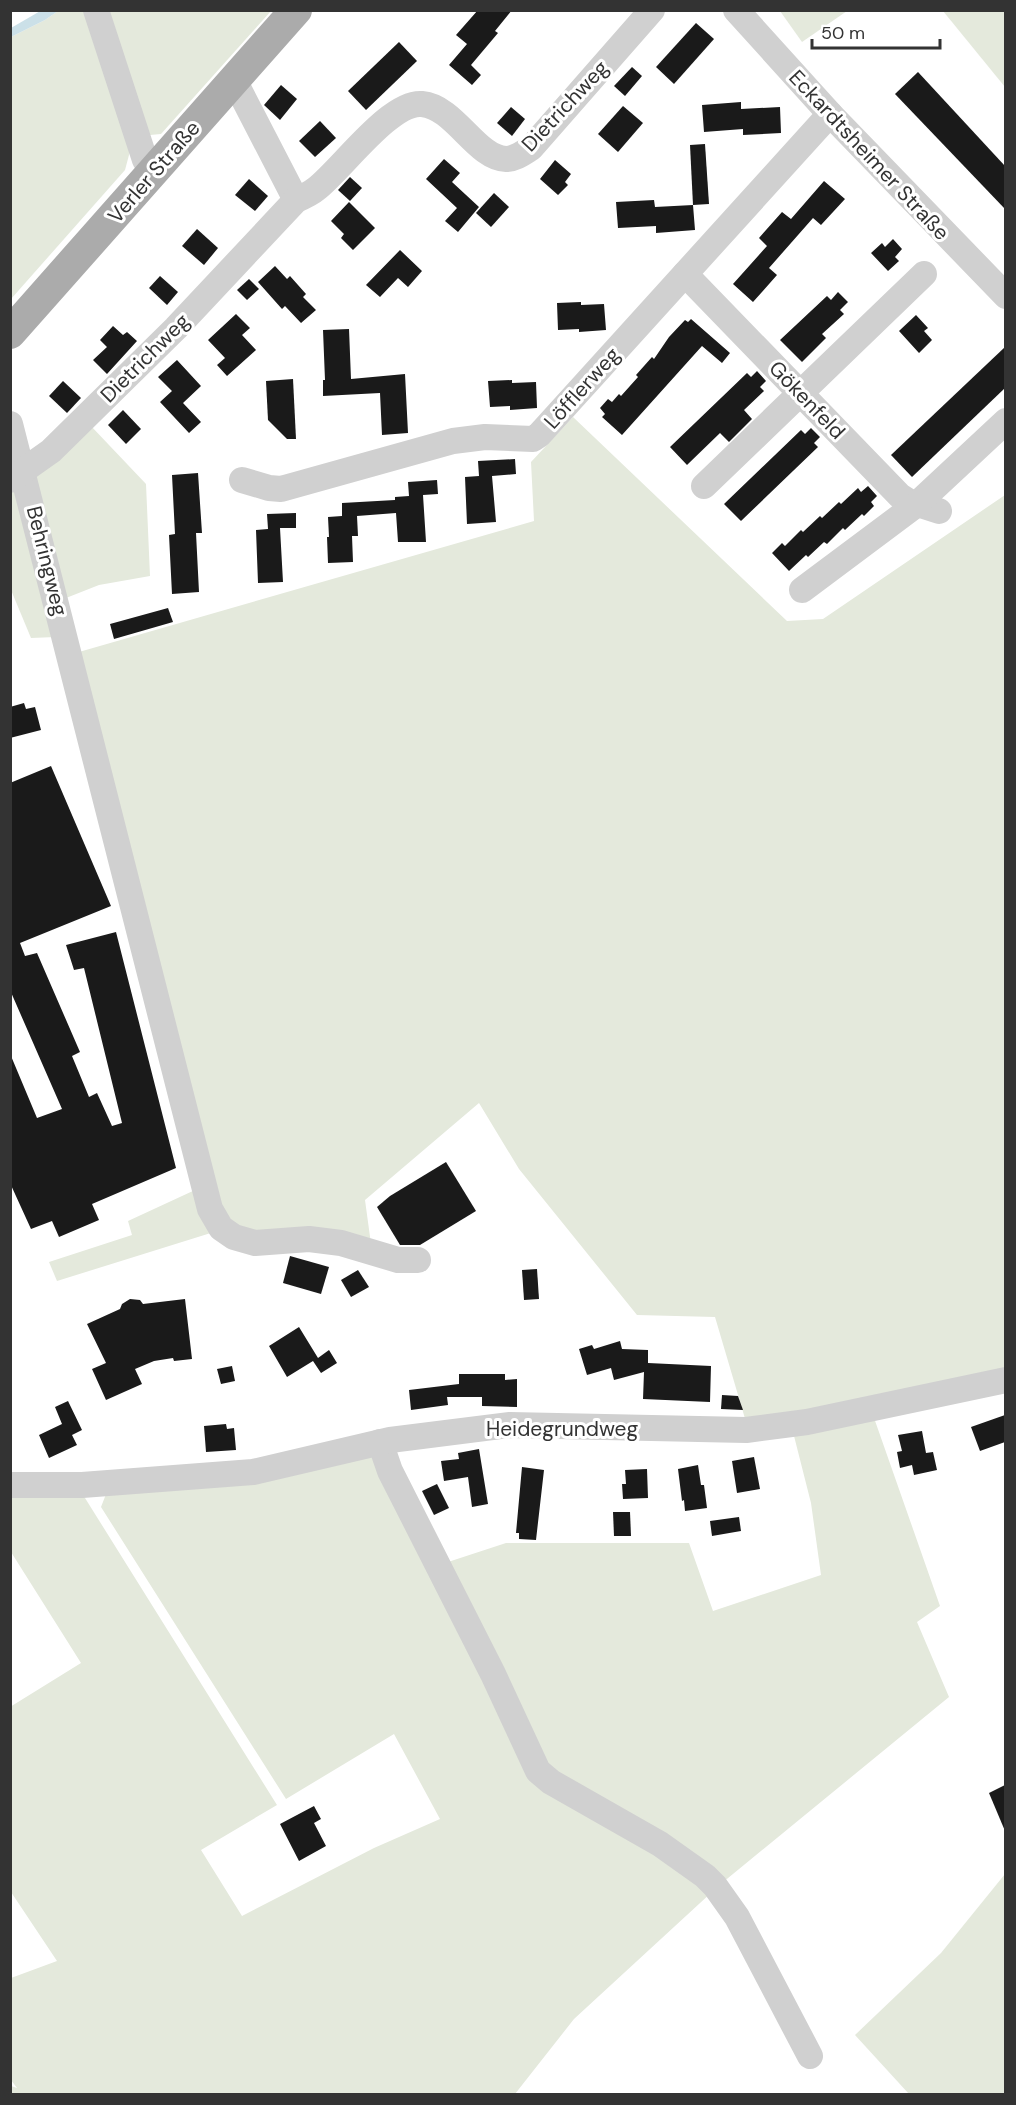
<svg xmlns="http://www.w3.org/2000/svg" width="1016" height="2105" font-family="'DM Sans',sans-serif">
	<rect width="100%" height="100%" fill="#fff"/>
	<g fill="#e4e9dc">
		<path d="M58,11H85L129,146V155L125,170L11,299V37L45,20Z"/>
		<path d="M105,11H271L161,134L150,135Z"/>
		<path d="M780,11H847L802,42Z"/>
		<path d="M943,11H1005V87Z"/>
		<path d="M573,417L787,621L823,619L1005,495V1374L746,1422L715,1317L637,1315L519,1169L479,1103L365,1200L371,1244L255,1237L225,1225L79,652L534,521L531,462Z"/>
		<path d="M90,425L146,484L150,576L99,585L66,598L34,470Z"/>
		<path d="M10,446L56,637L31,638L11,590Z"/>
		<path d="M195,1190L214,1232L57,1281L49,1262L132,1235L128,1221Z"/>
		<path d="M873,1415L940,1606L917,1622L949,1697L722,1883L546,1767L448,1562L506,1543H689L713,1611L821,1575L811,1503L793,1432Z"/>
		<path d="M366,1455L378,1459L534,1775L712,1892L574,2019L515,2094H11V2086L17,2088L11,2080V1978L57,1961L11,1892L10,1707L81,1663L11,1552V1492L80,1490L277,1805L201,1850L242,1916L374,1848L440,1819L394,1734L286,1799L101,1507L108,1489Z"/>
		<path d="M1005,1874V2094H909L855,2035L941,1953Z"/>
	</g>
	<path fill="#cbe0e8" d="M42,10L58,11L45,20L11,37V28Z"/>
	<g fill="#1a1a1a">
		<path d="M478,10H512L495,31L498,33L471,65L481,75L472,85L449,65L467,44L456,35Z"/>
		<path d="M696,23L714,39L674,84L656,67Z"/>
		<path d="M399,42L417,61L366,110L348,91Z"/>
		<path d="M632,67L642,76L625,96L614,86Z"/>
		<path d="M918,72L1005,166V209L895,94Z"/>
		<path d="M281,85L297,99L280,120L264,105Z"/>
		<path d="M741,102V109L780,107L781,133L743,135V129L704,132L702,105Z"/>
		<path d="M623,106L643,123L618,152L598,134Z"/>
		<path d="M511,107L525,119L512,136L497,123Z"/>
		<path d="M320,121L336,138L315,157L299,141Z"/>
		<path d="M705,144L709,204L693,205L690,145Z"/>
		<path d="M444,159L460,173L452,182L479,207L458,232L445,221L457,208L426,179Z"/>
		<path d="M555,160L571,174L565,182L568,185L558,195L540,179Z"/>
		<path d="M350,177L362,188L350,201L338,190Z"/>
		<path d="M249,179L268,196L255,211L235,195Z"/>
		<path d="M824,181L845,199L821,225L813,218L769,268L777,275L753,302L733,284L767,246L759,238L782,212L791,219Z"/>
		<path d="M494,193L509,207L491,227L476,213Z"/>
		<path d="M654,200L655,207L693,205L695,230L656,233V226L618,228L616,202Z"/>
		<path d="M349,202L375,228L353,250L341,238L344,234L331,221Z"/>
		<path d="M197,229L218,248L204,265L182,246Z"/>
		<path d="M893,239L902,249L895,257L899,261L888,271L871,253L882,243L885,247Z"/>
		<path d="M400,250L422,271L408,287L398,278L380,297L366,285Z"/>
		<path d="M275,266L287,279L290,276L306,294L303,297L316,310L301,323L285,306L282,309L258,282Z"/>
		<path d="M160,276L178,292L167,305L149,288Z"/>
		<path d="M249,279L259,289L247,300L237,290Z"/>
		<path d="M838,292L848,302L840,310L844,314L822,334L826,338L802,362L780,340L827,296L831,300Z"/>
		<path d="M581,302V305L604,304L606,330L579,332V329L558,330L557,303Z"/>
		<path d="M236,314L250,328L242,335L256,350L227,376L217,365L225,358L208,340Z"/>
		<path d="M916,315L928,328L924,331L932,340L919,353L899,331Z"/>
		<path d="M691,319L730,353L722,363L702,346L622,435L602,417L605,414L600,408L608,399L612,402L619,394L621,396L638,377L636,375L652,357L654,359L669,337L685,320L688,322Z"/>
		<path d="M113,326L123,335L127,332L137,341L107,374L93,360L107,347L100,340Z"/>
		<path d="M349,329L351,379L405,374L408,433L382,435L380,393L323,396V380H325L323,330Z"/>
		<path d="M1005,347V388L912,477L891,455Z"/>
		<path d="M177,360L201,386L183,403L201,422L189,433L160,402L172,391L158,377Z"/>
		<path d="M757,371L766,381L760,387L764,391L744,410L752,419L729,442L720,433L687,465L670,447L747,373L751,377Z"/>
		<path d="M293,379L296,439H287L268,420L266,381Z"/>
		<path d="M512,380V383L536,382L537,408L510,410V406L490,407L488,381Z"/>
		<path d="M63,381L81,398L67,413L49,396Z"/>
		<path d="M123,410L141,429L126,444L108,425Z"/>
		<path d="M811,428L820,437L814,443L818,447L741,521L724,504L801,430L805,434Z"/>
		<path d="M515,459L516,474L492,476L496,522L467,524L465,477L479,476L478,461Z"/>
		<path d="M198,473L202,533H196L199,592L172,594L169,535L175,534L172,475Z"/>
		<path d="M437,480L438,494L423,495L426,542H398L396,513L357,516L358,536H352L353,562L328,563L327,537H329L328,517L342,516V503L395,500V497L409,496L408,482Z"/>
		<path d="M868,486L877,496L871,502L874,506L864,516L862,514L845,530L843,528L827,544L824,542L808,557L806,555L789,571L772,553L782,543L785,546L801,530L803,532L820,516L822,518L839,502L841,504L858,488L861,492Z"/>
		<path d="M296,513V528H280L283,582L258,583L256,530L268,529L267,514Z"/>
		<path d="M168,608L173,622L114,639L110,624Z"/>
		<path d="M24,703L26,709L35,707L41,730L10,738V707Z"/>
		<path d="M51,766L111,906L20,943L25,956L37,953L80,1052L72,1056L89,1097L97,1093L112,1126L122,1123L84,968L74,970L66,945L116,932L176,1168L92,1204L99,1220L59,1237L52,1221L31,1229L10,1183L11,1056L37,1118L62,1109L10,990V783Z"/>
		<path d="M446,1162L476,1211L420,1245H400L377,1207L390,1196Z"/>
		<path d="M290,1256L329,1267L321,1294L283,1283Z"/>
		<path d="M537,1269L539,1299L524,1300L522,1270Z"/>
		<path d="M358,1270L369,1287L351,1297L341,1280Z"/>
		<path d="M130,1299L140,1300L143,1304L185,1299L192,1359L174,1361L173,1358L154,1361L135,1369L142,1384L106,1400L92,1369L106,1363L87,1324L120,1309L122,1304Z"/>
		<path d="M299,1327L318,1358L329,1350L337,1363L321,1373L313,1361L287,1377L269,1346Z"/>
		<path d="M620,1341L622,1349L648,1350V1363L711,1366L710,1402L643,1399L644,1372L614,1380L611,1368L587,1375L579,1349L592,1345L594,1349Z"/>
		<path d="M232,1366L235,1381L221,1384L217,1369Z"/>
		<path d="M459,1374H505V1380L517,1379V1407L482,1406V1397H447L448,1405L411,1410L409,1390L459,1384Z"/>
		<path d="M722,1395L738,1396L743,1410L721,1409Z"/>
		<path d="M68,1401L82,1430L72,1435L77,1445L49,1458L39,1435L62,1424L55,1407Z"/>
		<path d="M1005,1415V1442L980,1451L971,1427Z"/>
		<path d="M226,1424L227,1429L234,1428L236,1450L206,1452L204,1426Z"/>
		<path d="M922,1431L926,1453L933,1452L937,1470L914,1475L912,1465L900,1468L897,1452L902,1451L898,1435Z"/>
		<path d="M479,1449L488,1504L472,1507L468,1477L444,1481L441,1461L459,1459L458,1453Z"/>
		<path d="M754,1457L760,1489L737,1493L732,1461Z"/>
		<path d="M698,1465L701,1485H704L707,1508L685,1511L684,1500L682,1501L678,1469Z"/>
		<path d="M522,1467L544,1470L536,1540L519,1539V1533H516Z"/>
		<path d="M647,1469L648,1498L623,1499L622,1484H626L625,1470Z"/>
		<path d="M437,1484L449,1508L434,1515L422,1491Z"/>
		<path d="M613,1512H630L631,1536H614Z"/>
		<path d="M739,1517L741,1531L712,1536L710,1521Z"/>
		<path d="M1005,1785V1831L989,1793Z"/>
		<path d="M314,1806L321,1819L314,1823L326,1846L299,1861L280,1824Z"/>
	</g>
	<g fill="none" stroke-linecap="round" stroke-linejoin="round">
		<g stroke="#d0d0d0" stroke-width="26">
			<path d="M96,10L145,160L156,170"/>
			<path d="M736,10L830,114L1006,296"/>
			<path d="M234,80L296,200"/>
			<path d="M685,274L900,496L908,501L939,511"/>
			<path d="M10,424L210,1209L221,1228L234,1237L255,1243L309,1239L341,1243L398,1260H418"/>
			<path d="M10,480L51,451L176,328L296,200C303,197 310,194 316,189C342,169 390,101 422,104C455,107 476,158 506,159C515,159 523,153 531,148L652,10"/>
			<path d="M242,480L269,488L281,489L453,441L485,437L533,439L539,435L830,114"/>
			<path d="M704,486L924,274"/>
			<path d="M802,590L917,504L1006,421"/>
			<path d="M380,1442L390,1471L493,1674L538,1771L551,1782L660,1844L705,1876L715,1886L737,1917L810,2056"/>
			<path d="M10,1485H82L253,1472L390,1440L510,1425L746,1430L807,1422L1006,1380"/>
		</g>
		<path stroke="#ababab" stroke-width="32" d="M10,333L296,10"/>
	</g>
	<g text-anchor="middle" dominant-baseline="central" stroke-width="6" stroke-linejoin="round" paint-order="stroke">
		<g font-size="21" fill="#333" stroke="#fff">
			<text transform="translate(565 106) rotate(-47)">Dietrichweg</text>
			<text transform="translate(869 155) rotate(47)">Eckardtsheimer Straße</text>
			<text transform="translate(154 172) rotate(-49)">Verler Straße</text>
			<text transform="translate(145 358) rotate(-45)">Dietrichweg</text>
			<text transform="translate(582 388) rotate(-48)">Löfflerweg</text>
			<text transform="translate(807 400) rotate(46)">Gökenfeld</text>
			<text transform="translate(47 561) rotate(76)">Behringweg</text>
			<text x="562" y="1429">Heidegrundweg</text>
		</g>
	</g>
	<rect width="1016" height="2105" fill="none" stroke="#333333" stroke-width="24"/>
	<path d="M812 39v9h128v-9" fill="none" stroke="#333333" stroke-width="3"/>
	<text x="821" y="39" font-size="18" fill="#333333" stroke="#ffffff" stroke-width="4.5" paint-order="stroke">50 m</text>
</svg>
